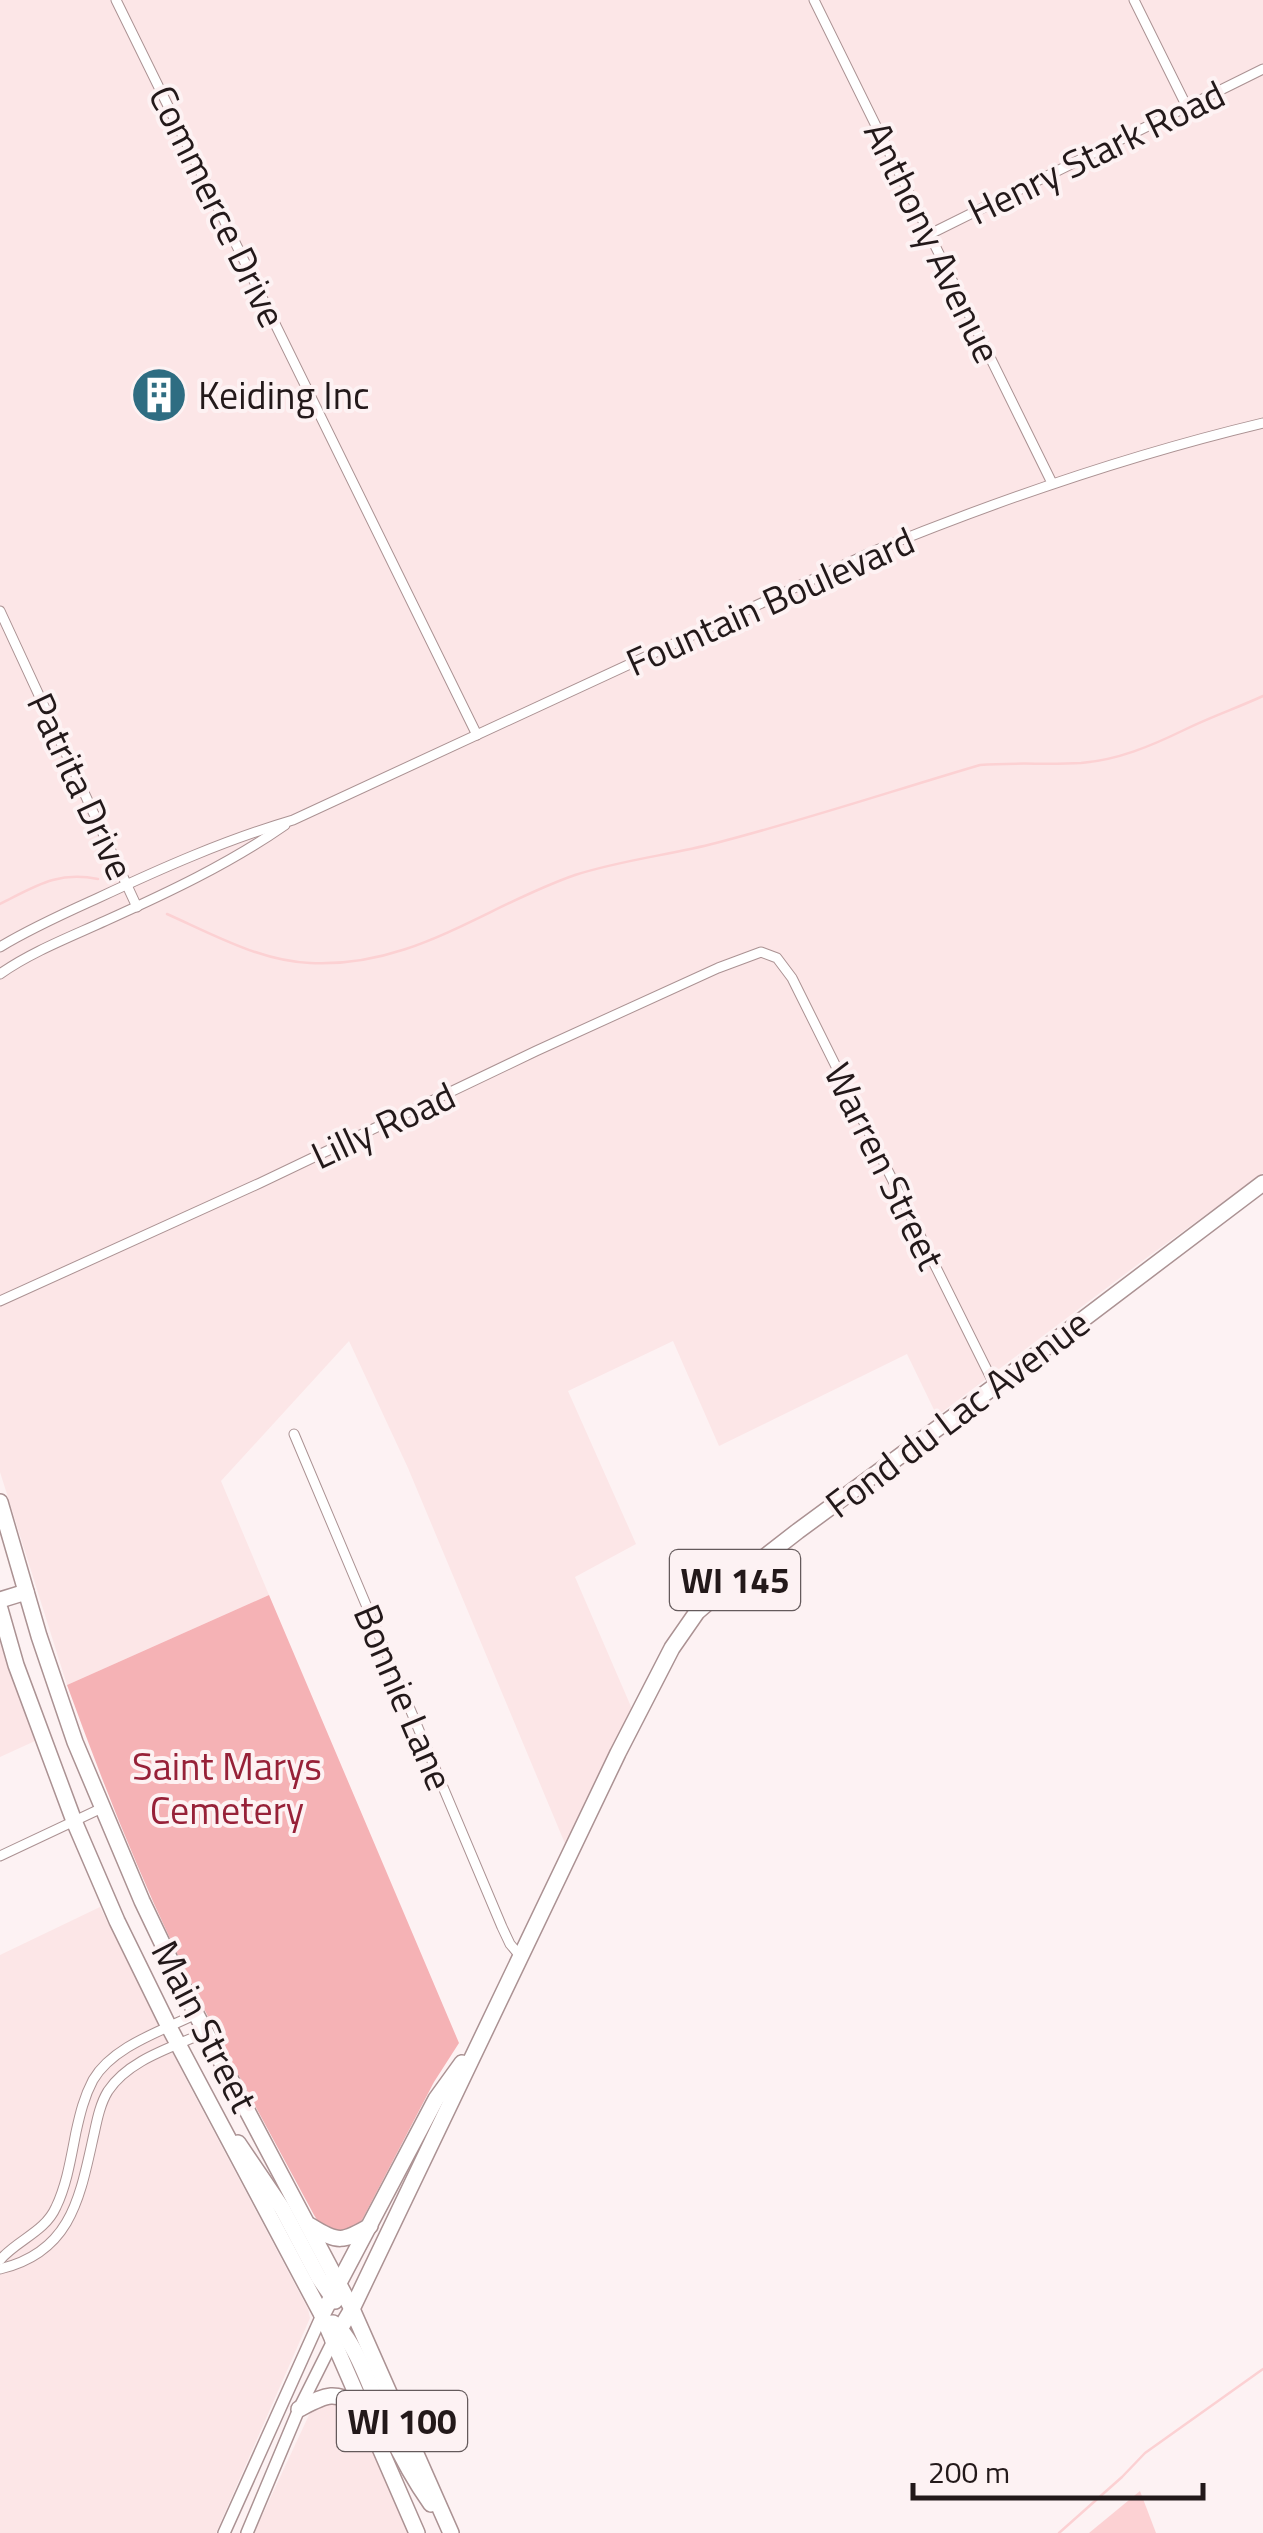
<svg xmlns="http://www.w3.org/2000/svg" width="1263" height="2533" font-family="'Titillium Web',sans-serif">
	<rect width="100%" height="100%" fill="#fdf2f3"/>
	<g fill="#fce6e7">
		<path d="M0,0H1263V1173L1145,1259L937,1416L907,1354L719,1446L673,1341L568,1391L636,1544L575,1577L632,1709L566,1846L408,1468L349,1341L221,1481L269,1595L67,1685L0,1472Z"/>
		<path d="M0,1639L35,1741L0,1757Z"/>
		<path d="M100,1907L188,2083L308,2309L310,2318L216,2533H0V1955Z"/>
		<path d="M330,2400L350,2405L356,2412L408,2533H254L309,2415L315,2407Z"/>
	</g>
	<path fill="#f5b2b5" d="M269,1595L459,2043L434,2082L362,2220L356,2227L336,2233L319,2223L314,2215C266,2125 216,2037 173,1945C133,1860 99,1773 67,1685Z"/>
	<path fill="#fcd1d3" d="M1140,2491L1156,2533H1089Z"/>
	<g fill="none" stroke-linecap="round" stroke-linejoin="round">
		<g stroke="#fcd1d3" stroke-width="2.5">
			<path d="M0,904C36,886 57,871 98,879"/>
			<path d="M167,914C212,934 260,961 310,963C413,968 483,907 575,875C621,860 670,855 716,843C805,820 892,791 980,765C1013,762 1047,765 1081,763C1118,760 1151,746 1184,730C1210,717 1237,708 1263,696"/>
			<path d="M1059,2533L1122,2477L1145,2453L1263,2369"/>
		</g>
		<g stroke="#ab9293" stroke-width="11">
			<g id="minor">
				<path d="M116,0L477,735"/>
				<path d="M814,0L1052,483"/>
				<path d="M1134,0L1187,107"/>
				<path d="M930,234L1263,69"/>
				<path d="M0,611L137,907"/>
				<path d="M0,947C31,928 65,913 98,898C162,868 225,840 293,820L874,551C1001,499 1129,455 1263,423"/>
				<path d="M0,974C31,952 70,937 105,921C167,893 229,864 285,825"/>
				<path d="M0,1301L260,1183L536,1051L718,968L761,952L777,958L792,978L995,1386"/>
				<path d="M294,1434L502,1927L510,1944L521,1957"/>
				<path d="M0,1856L102,1808"/>
				<path d="M0,2260C17,2240 45,2232 56,2207C67,2184 71,2157 76,2132C80,2114 84,2097 93,2080C113,2046 162,2031 196,2014"/>
				<path d="M0,2269C72,2252 80,2196 94,2134C97,2120 100,2104 108,2091C129,2059 174,2047 206,2032"/>
			</g>
		</g>
		<g stroke="#ab9293" stroke-width="14">
			<g id="tertiary">
				<path d="M224,2533L322,2315"/>
				<path d="M247,2533L299,2409L333,2341"/>
			</g>
		</g>
		<g stroke="#ab9293" stroke-width="18">
			<g id="primary">
				<path d="M0,1502L39,1636L75,1742L142,1901L196,2014L352,2309L451,2533"/>
				<path d="M0,1600L26,1592"/>
				<path d="M0,1609L16,1665L74,1821L117,1921L169,2027L322,2315L417,2533"/>
				<path d="M238,2143L282,2208L319,2278L335,2301"/>
				<path d="M311,2226C338,2243 343,2242 370,2226"/>
				<path d="M322,2315L436,2099L462,2063"/>
				<path d="M333,2323C356,2339 375,2401 388,2428C400,2454 414,2480 431,2504"/>
				<path d="M333,2341L352,2309L618,1753L672,1648L697,1612L726,1587L798,1531L995,1386L1263,1183"/>
				<path d="M299,2409C328,2394 331,2391 361,2405"/>
			</g>
		</g>
		<use href="#minor" stroke="#fff" stroke-width="9"/>
		<use href="#tertiary" stroke="#fff" stroke-width="11"/>
		<use href="#primary" stroke="#fff" stroke-width="15"/>
	</g>
	<defs>
		<g id="building-disc" transform="scale(2.875)"><circle r="9.5" fill="#2e6d82" stroke="#fdf2f3"/><path d="M-4-6H4V6H1V3H-1V6H-4ZM-2.5-4.3h1.7v1.8h-1.7ZM.8-4.3h1.7v1.8H.8ZM-2.5-1h1.7V.8h-1.7ZM.8-1h1.7V.8H.8Z" fill="#fff"/></g>
	</defs>
	<g fill-rule="evenodd">
		<use href="#building-disc" x="159" y="395"/>
	</g>
	<g text-anchor="middle" dominant-baseline="central" stroke-width="8" stroke-linejoin="round" paint-order="stroke">
		<g fill="#fdf2f3" stroke="#645a5b" stroke-width="2.5">
			<rect x="670" y="1550" width="130" height="60" rx="8"/>
			<rect x="337" y="2391" width="130" height="60" rx="8"/>
		</g>
		<g font-size="35" font-weight="bold" fill="#23191a">
			<text x="735" y="1580">WI 145</text>
			<text x="402" y="2421">WI 100</text>
		</g>
		<g font-size="38" fill="#23191a" stroke="#fdf2f3">
			<text transform="translate(1096 152) rotate(-26)">Henry Stark Road</text>
			<text transform="translate(218 206) rotate(64)">Commerce Drive</text>
			<text transform="translate(933 242) rotate(64)">Anthony Avenue</text>
			<text transform="translate(770 601) rotate(-24)">Fountain Boulevard</text>
			<text transform="translate(81 786) rotate(65)">Patrita Drive</text>
			<text transform="translate(383 1125) rotate(-25)">Lilly Road</text>
			<text transform="translate(885 1166) rotate(64)">Warren Street</text>
			<text transform="translate(957 1413) rotate(-37)">Fond du Lac Avenue</text>
			<text transform="translate(404 1697) rotate(67)">Bonnie Lane</text>
			<text transform="translate(205 2026) rotate(63)">Main Street</text>
		</g>
		<g font-size="38" fill="#23191a" stroke="#fdf2f3" text-anchor="start">
			<text x="198" y="395">Keiding Inc</text>
		</g>
		<g font-size="38" fill="#972138" stroke="#fdf2f3">
			<text x="227" y="1766">Saint Marys<tspan x="227" dy="44">Cemetery</tspan></text>
		</g>
	</g>
	<path d="M913 2483v15h290v-15" fill="none" stroke="#23191a" stroke-width="5"/>
	<text x="928" y="2483" font-size="30" fill="#23191a" stroke="#fdf2f3" stroke-width="8" paint-order="stroke">200 m</text>
</svg>
